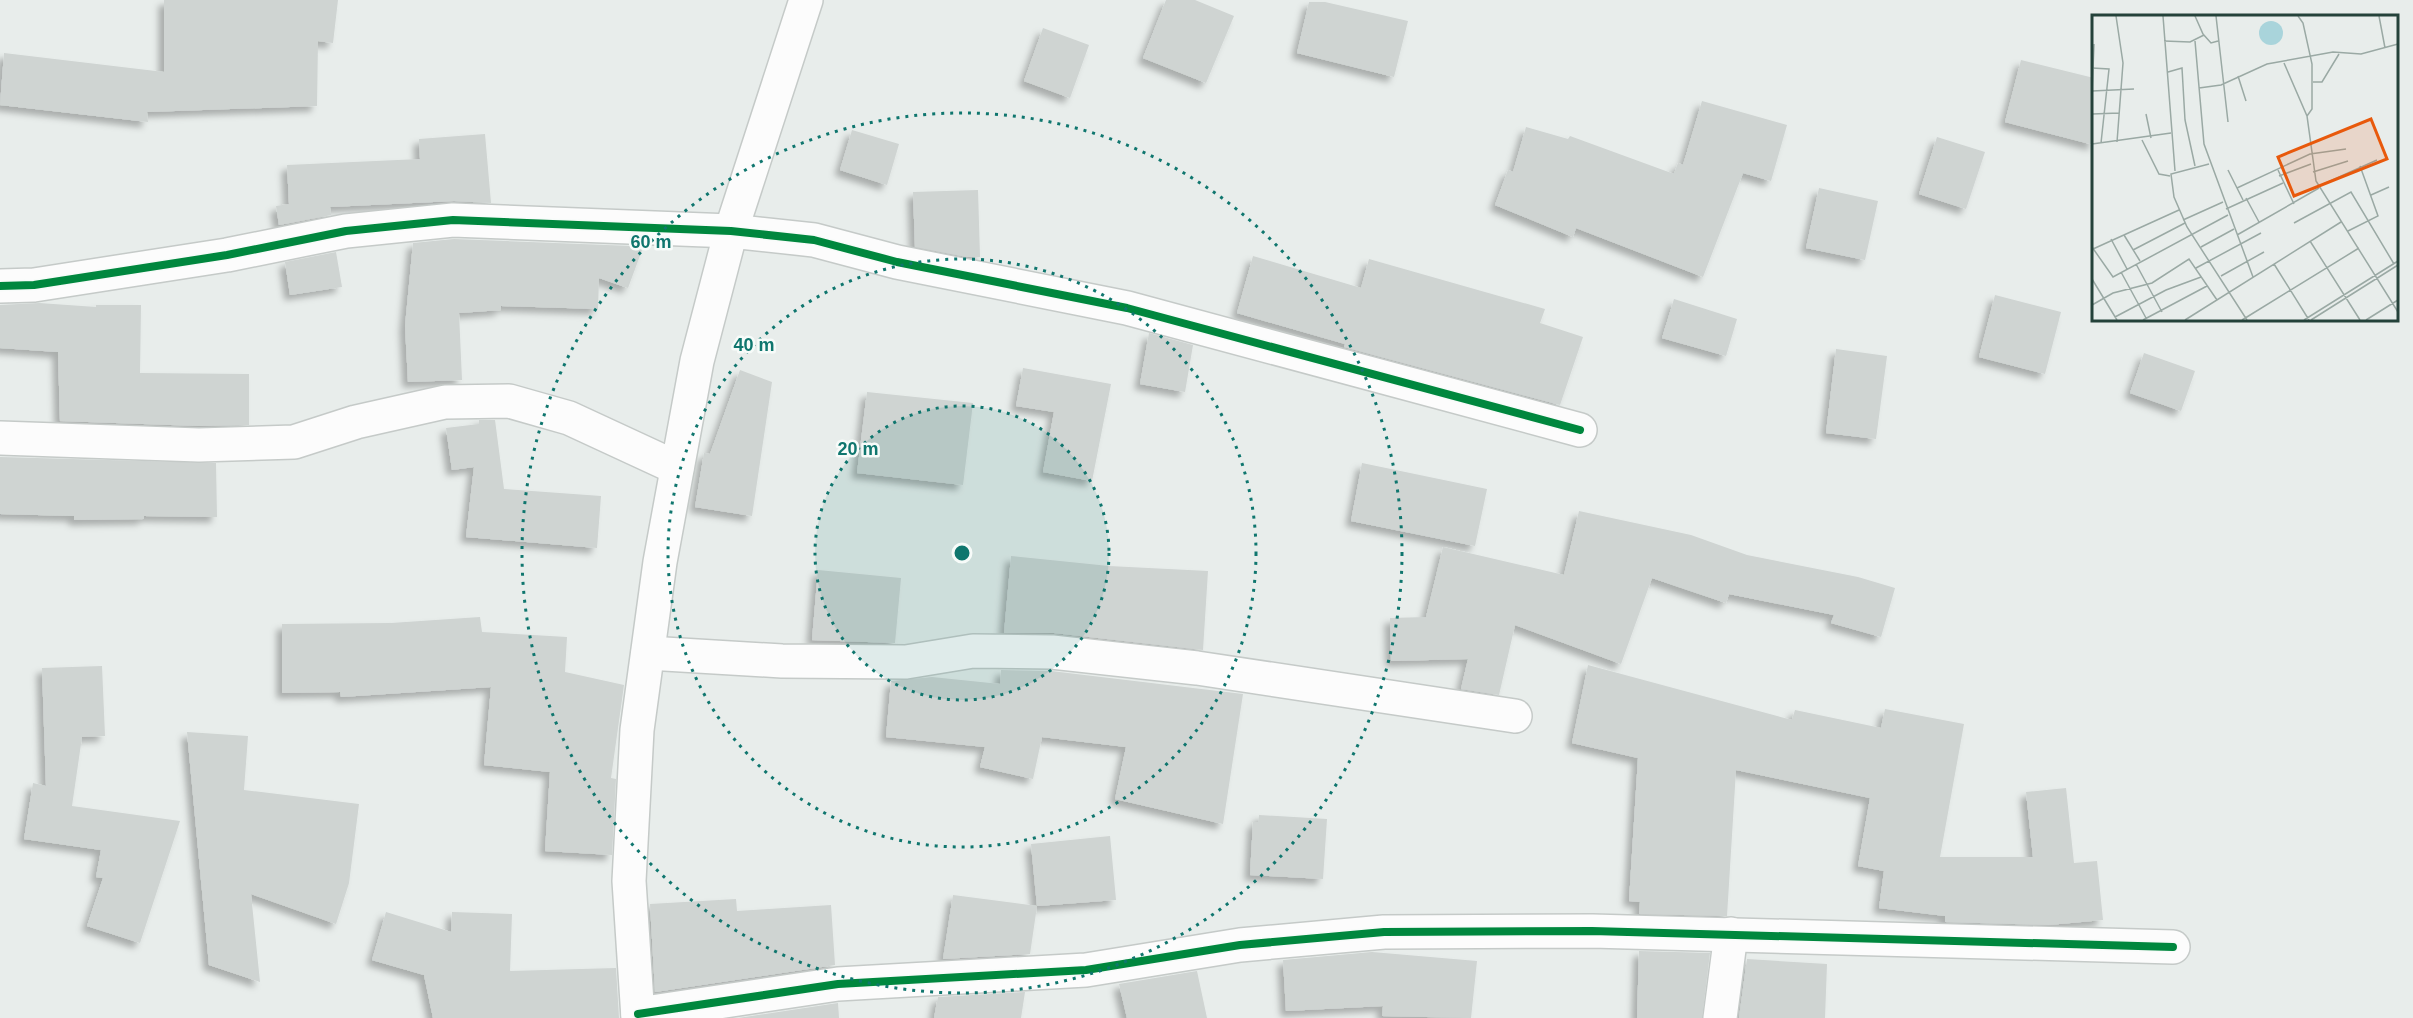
<svg xmlns="http://www.w3.org/2000/svg" width="2413" height="1018" font-family="Helvetica,sans-serif">
	<defs>
		<filter id="shadow"><feDropShadow dx="-5.5" dy="5.5" stdDeviation="3" flood-color="#0004"/></filter>
	</defs>
	<rect width="100%" height="100%" fill="#e8edeb"/>
	<g fill="#cfd4d2" filter="url(#shadow)">
		<path d="M164,0H338L333,43L318,41L317,106L147,112L148,122L0,105L4,53L164,72Z"/>
		<path d="M1166,0H1195L1234,16L1206,83L1143,58Z"/>
		<path d="M1309,2H1325L1408,21L1394,77L1297,53Z"/>
		<path d="M1043,28L1089,45L1070,98L1024,81Z"/>
		<path d="M2021,60L2094,78V145L2005,122Z"/>
		<path d="M1702,101L1787,125L1771,181L1743,173L1703,277L1576,228L1573,237L1495,205L1508,170L1513,172L1526,127L1568,139L1570,136L1674,174L1678,163L1683,165Z"/>
		<path d="M852,130L899,144L887,185L840,170Z"/>
		<path d="M485,134L491,203L454,201L330,207L331,215L279,225L276,206L289,204L287,165L420,159L419,139Z"/>
		<path d="M1937,137L1985,152L1966,209L1919,194Z"/>
		<path d="M1819,188L1878,201L1865,260L1806,248Z"/>
		<path d="M978,190L980,257H967L915,247L913,192Z"/>
		<path d="M454,239L632,246L642,250L628,288L599,278L598,309L501,306V310L459,313L462,380L408,382L405,326L413,243Z"/>
		<path d="M336,252L342,287L290,295L285,262Z"/>
		<path d="M1253,256L1361,288L1369,259L1545,309L1540,323L1583,337L1560,405L1344,347L1345,344L1237,313Z"/>
		<path d="M1995,295L2061,312L2045,374L1979,357Z"/>
		<path d="M1674,299L1737,319L1726,356L1662,338Z"/>
		<path d="M39,303L96,307V305H141L140,373L249,374V425L199,426L60,421L58,352L0,348V305Z"/>
		<path d="M1149,333L1193,345L1185,392L1140,384Z"/>
		<path d="M1836,349L1887,356L1876,439L1826,433Z"/>
		<path d="M2144,353L2195,371L2181,411L2130,393Z"/>
		<path d="M1023,368L1111,384L1092,481L1043,472L1054,412L1016,406Z"/>
		<path d="M740,370L772,382L752,516L695,507L704,453L710,454Z"/>
		<path d="M867,392L973,403L963,485L857,473Z"/>
		<path d="M479,420H495L504,489L601,496L597,548L466,537L474,467L452,470L446,428L479,424Z"/>
		<path d="M0,457L216,463L217,517L144,516V519L74,520V516L0,514Z"/>
		<path d="M1362,463L1487,489L1475,546L1351,521Z"/>
		<path d="M1579,511L1691,535L1747,555L1858,577L1895,588L1881,637L1831,623L1834,615L1729,594L1726,603L1652,578L1621,664L1515,625L1499,695L1461,689L1468,659L1391,661L1390,618L1426,617L1443,547L1564,575Z"/>
		<path d="M1011,556L1109,566L1208,571L1203,650L1054,633H1004Z"/>
		<path d="M818,570L901,578L895,643L812,640Z"/>
		<path d="M480,617L482,632L567,637L565,672L624,685L611,778L616,779L612,855L545,851L550,772L484,765L491,687L341,697L340,692L282,693V624L391,623Z"/>
		<path d="M1588,665L1792,720L1795,710L1881,728L1885,709L1964,724L1940,857H2033L2026,792L2066,788L2074,863L2097,861L2103,920L2049,925L1945,922V916L1879,908L1884,871L1858,866L1870,798L1736,770L1727,916L1639,914L1640,902L1629,901L1638,758L1572,743Z"/>
		<path d="M102,666L105,736L82,737L72,806L180,821L140,943L87,926L103,878L96,877L101,850L24,839L33,783L46,786L42,668Z"/>
		<path d="M1001,670L1051,671L1243,694L1223,824L1115,799L1126,747L1042,737L1033,779L980,767L985,747L886,737L891,681L932,677L1000,684Z"/>
		<path d="M187,732L248,736L244,790L359,804L349,883L336,924L251,894L260,982L209,965Z"/>
		<path d="M1259,815L1327,819L1323,879L1250,875L1253,822H1258Z"/>
		<path d="M1110,836L1116,900L1037,906L1031,844Z"/>
		<path d="M953,895L1037,906L1030,954L943,959Z"/>
		<path d="M736,899L737,911L831,905L835,965L655,992L650,904Z"/>
		<path d="M386,912L451,932L452,912L512,914L510,971L616,968L619,1018H433L424,975L372,960Z"/>
		<path d="M1639,951L1710,953L1702,1018H1637Z"/>
		<path d="M1372,952L1477,961L1471,1018L1382,1016L1383,1006L1286,1011L1283,960Z"/>
		<path d="M1747,959L1827,964L1825,1018H1739Z"/>
		<path d="M1197,971L1207,1018H1127L1119,984Z"/>
		<path d="M1025,992L1021,1018H934L938,997Z"/>
		<path d="M838,1003L839,1018H738Z"/>
	</g>
	<g fill="none" stroke-linecap="round" stroke-linejoin="round">
		<g stroke="#c5cac8" stroke-width="36">
			<g id="minor">
				<path d="M0,286L34,285L227,255L346,231L453,220L731,231L814,240L897,262L1127,308L1580,430"/>
				<path d="M0,438L199,445L294,442L356,422L445,402L509,401L569,418L677,468"/>
				<path d="M648,653L782,661L906,662L973,651L1052,652L1197,668L1515,716"/>
				<path d="M638,1014L838,984L1086,970L1240,945L1384,932L1592,931L2173,947"/>
				<path d="M638,1018L629,881L637,730L660,562L697,361L731,231L806,0"/>
				<path d="M1720,1018L1731,934"/>
			</g>
		</g>
		<use href="#minor" stroke="#fcfcfc" stroke-width="33"/>
		<g stroke="#f7fbf9" stroke-width="11">
			<g id="cycleway">
				<path d="M0,286L34,285L227,255L346,231L453,220L731,231L814,240L897,262L1127,308L1580,430"/>
				<path d="M638,1014L838,984L1086,970L1240,945L1384,932L1592,931L2173,947"/>
			</g>
		</g>
		<use href="#cycleway" stroke="#00873e" stroke-width="8"/>
	</g>
	<circle cx="962" cy="553" r="147" fill="#0f766e" fill-opacity=".12"/>
	<g fill="none" stroke="#0f766e" stroke-width="3" stroke-dasharray="3 6">
		<circle cx="962" cy="553" r="147"/>
		<circle cx="962" cy="553" r="294"/>
		<circle cx="962" cy="553" r="440"/>
	</g>
	<g transform="translate(2092 15)">
		<rect width="306" height="306" fill="#e8edeb"/>
		<path d="M167 18a12 12 0 1 1 24 0a12 12 0 1 1-24 0Z" fill="#a9d4db"/>
		<path fill="none" stroke="#9aa9a4" stroke-width="1.5" d="M24,1L31,48L25,127M71,1L83,156M103,1L111,19L119,28L126,26M124,1L136,107M206,1L211,8L220,49V94L215,101M287,1L293,33M72,26L98,27L112,20M103,26L112,129L161,262M192,48L215,101L224,166L306,297M0,53L17,54L9,128M76,57L90,53L93,105L103,151M146,61L154,86M221,67H230L247,39M107,73L129,70L175,49L241,37L269,39L306,29M0,76L42,74M0,78L2,29M0,99L27,98M54,99L59,123M50,125L67,159L78,161M0,129L79,118M117,149L79,159L82,182L95,212L155,305M136,155L151,185M186,155L202,189M221,157L256,146M187,161L219,149M227,171L285,145M145,173L218,139L254,134M279,180L297,172M154,183L167,207M134,194L191,168M91,205L131,187M202,208L259,177L302,249M256,216L286,201L268,151M32,220L48,246M145,220L227,173M19,224L35,254M218,226L268,305M0,232L21,262L136,200M109,232L142,214M1,234L87,195M41,235L93,208M44,249L70,297M182,249L217,305M104,253L169,218M29,257L54,303M129,261L172,237M0,264L25,305M0,290L21,278L60,268L97,244L125,285M23,302L74,275L109,262M51,305L115,271M93,305L249,207M150,305L267,233M212,305L306,246M219,305L306,250M274,305L306,285"/>
		<path fill="#e8590c" fill-opacity="0.15" stroke="#e8590c" stroke-width="3" d="M279,104L295,144L202,181L186,142Z"/>
		<rect width="306" height="306" fill="none" stroke="#24423a" stroke-width="3"/>
	</g>
	<circle cx="962" cy="553" r="9" fill="#0f766e" stroke="#f7fbf9" stroke-width="3"/>
	<g font-size="18" text-anchor="middle" font-weight="bold" fill="#0f766e" stroke="#f7fbf9" stroke-width="5" stroke-linejoin="round" paint-order="stroke">
		<text x="651" y="248">60 m</text>
		<text x="754" y="351">40 m</text>
		<text x="858" y="455">20 m</text>
	</g>
</svg>
